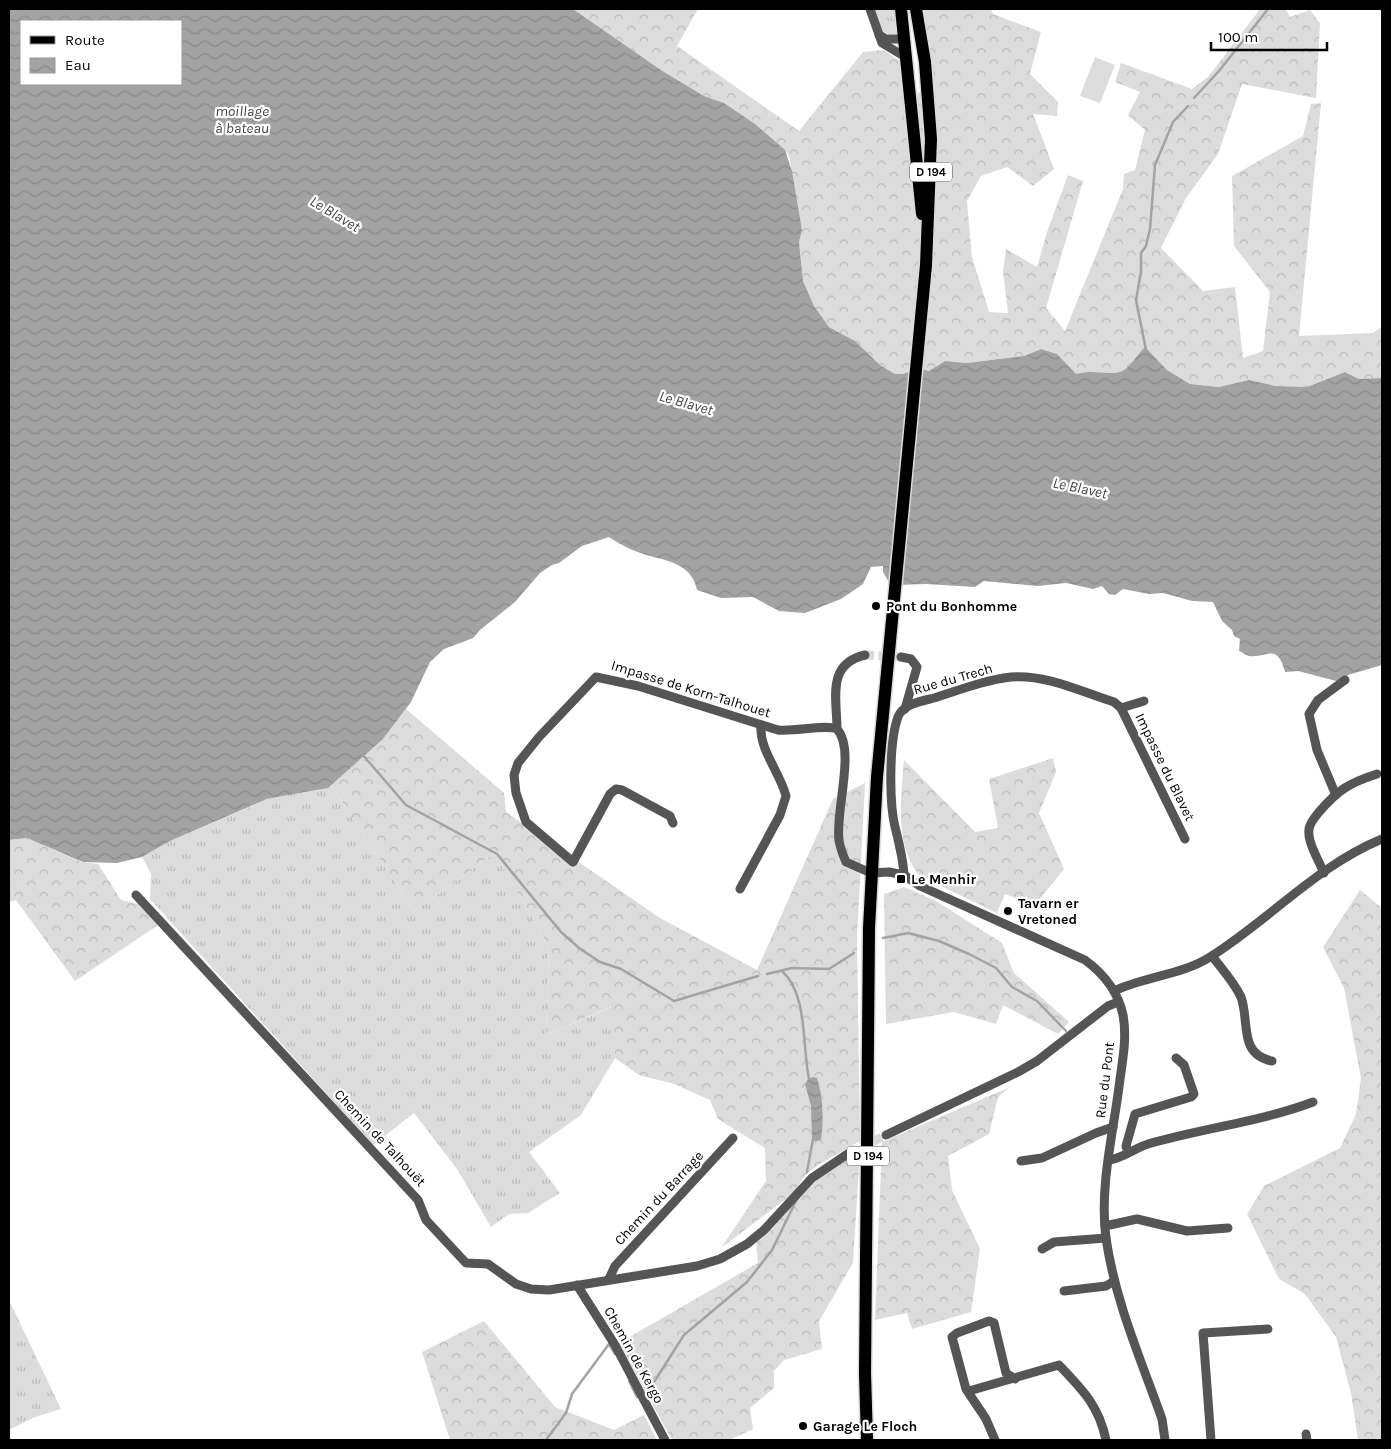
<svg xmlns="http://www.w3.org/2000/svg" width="1391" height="1449" font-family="Karla,sans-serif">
	<defs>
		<pattern id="grass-tufts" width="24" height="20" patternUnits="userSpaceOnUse" patternTransform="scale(1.25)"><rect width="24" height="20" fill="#dcdcdc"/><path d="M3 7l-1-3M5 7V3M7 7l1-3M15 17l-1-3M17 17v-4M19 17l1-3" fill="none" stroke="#bbb"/></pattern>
		<pattern id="forest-crowns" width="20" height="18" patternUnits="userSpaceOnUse" patternTransform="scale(1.25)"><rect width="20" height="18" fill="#dcdcdc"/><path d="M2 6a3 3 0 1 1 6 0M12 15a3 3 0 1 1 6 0" fill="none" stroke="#bbb"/></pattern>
		<pattern id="water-waves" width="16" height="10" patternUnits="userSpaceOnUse" patternTransform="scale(1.25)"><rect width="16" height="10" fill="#a3a3a3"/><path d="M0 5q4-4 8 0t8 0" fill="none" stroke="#8b8b8b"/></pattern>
	</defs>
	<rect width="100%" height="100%" fill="#fff"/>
	<g fill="url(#grass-tufts)">
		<path d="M875,9H895L899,34C878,36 880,26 875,9Z"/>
		<path d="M331,785L414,911L495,853L549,947L546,1035L612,1007L615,1058L581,1115L529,1152L560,1193L528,1213L509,1214L491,1227L457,1169L414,1113L373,1145L150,899L151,874L142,857L170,841L268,799L328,788Z"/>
		<path d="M9,1300L61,1409L35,1417L9,1430Z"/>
	</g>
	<g fill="url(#forest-crowns)">
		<path d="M573,9H698L677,46L799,131L863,52L883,50L900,61L903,93L934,92L923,9H991L993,14L1041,32L1030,74L1058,102L1057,116L1033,114L1054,169L1033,186L1007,167L981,176L967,201L972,257L989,312L1008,313L1003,272L1006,249L1037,267L1047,232L1068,175L1083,181L1046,308L1065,331L1123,189L1124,174L1135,170L1145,130L1128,115L1140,92L1115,82L1121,63L1192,89L1208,77L1260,9H1286L1290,17L1310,10L1320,23L1316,98L1242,84L1218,154L1186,198L1161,248L1203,291L1235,287L1243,358L1263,351L1270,292L1234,246L1232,176L1303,136L1311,104L1321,103L1299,336L1373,333L1382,327V378L1359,379L1345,372L1307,387L1276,386L1249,380L1219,387L1190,384L1167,370L1145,348C1137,354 1130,369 1120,372C1107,375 1094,369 1076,374L1057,354L1041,349L1024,356L966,363L945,361L929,371L919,368L903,374H895L880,365L855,341L829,327L814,306L803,281L799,242L802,230L789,155L724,103L704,96L661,70Z"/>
		<path d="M406,709L504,793L506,812L660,918L757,970L833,799L865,783L857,938L860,1141L820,1164L804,1176L794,1193L721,1248L766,1181L765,1148L718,1119L710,1100L674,1084L639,1075L615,1058L611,1007L546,1035L549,947L495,853L414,911L331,785L383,739Z"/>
		<path d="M1053,758L1056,772L1039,813L1064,869L1035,905L1005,894L997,913L920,876C894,845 901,798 904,760L975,832L998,828L989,779Z"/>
		<path d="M27,838L82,862L98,864L121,900L138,904L158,925L75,981L16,900L9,902V840Z"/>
		<path d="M904,887L936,901L1002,943L1014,973L1069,1022L1058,1034L1003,1005L996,1024L954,1012L886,1024L884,894Z"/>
		<path d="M1360,890L1382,908V1440H1358L1351,1393L1336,1337L1305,1294L1279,1279L1247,1214L1264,1186L1340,1148L1356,1114L1361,1078L1344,988L1323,947Z"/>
		<path d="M1010,1087L998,1097L989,1134L948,1156L952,1190L980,1249L971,1312L912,1329L907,1313L875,1320L882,1142Z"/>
		<path d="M860,1151L853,1263L819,1321L822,1349L784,1360L774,1371V1388L750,1408L753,1429L729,1440H672L619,1343L758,1263L756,1241L819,1178Z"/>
		<path d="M484,1321L555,1407L614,1430L644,1415L657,1440H450L422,1352Z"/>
	</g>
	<path fill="#dcdcdc" d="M1095,57L1115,65L1100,103L1080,96Z"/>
	<g fill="url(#water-waves)" fill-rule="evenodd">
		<path d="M9,9H573L661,70L704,96L724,103L755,124L785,150L792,171L802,230L799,242L803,281L814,306L829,327L855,341L880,365L895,374H903L919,368L929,371L945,361L966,363L1024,356L1041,349L1057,354L1076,374C1093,369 1108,375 1120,372C1130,369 1137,354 1145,347L1167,370L1190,384L1219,387L1249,380L1276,386L1307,387L1345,372L1359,379L1382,378V665L1348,675L1340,682L1298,671L1285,672C1277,642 1268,658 1250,656C1247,656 1242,652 1239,651L1240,639L1234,636L1232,630L1222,621L1213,602L1192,601L1163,593L1149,594L1123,589L1115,595L1109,594L1102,586L1093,589L1066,583L1038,586L984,581L975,587L926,584L896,585L889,582L883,572V566L871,567L863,584L841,599L805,613L779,611L753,597L721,598L697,590C692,564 668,561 646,555C633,551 617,543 609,537L582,546L559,563L552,565L540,573L515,602L480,630L473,638L444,649L430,662L411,702L383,739L328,788L267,799L170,841L142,857L117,863L83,862L27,838L9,840ZM21,21H181V84H21Z"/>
		<path d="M813,1077L817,1078C823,1096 824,1121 821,1140L814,1141L812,1140L811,1106L805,1084L808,1079Z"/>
	</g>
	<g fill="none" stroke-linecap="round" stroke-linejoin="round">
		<g stroke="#a3a3a3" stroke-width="2.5">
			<path d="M1194,98L1219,71L1268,9"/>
			<path d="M1146,350L1136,300L1141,272V253L1146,246L1150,229L1155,165L1173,122L1188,106"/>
			<path d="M362,754L406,805L497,854L561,932L579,948L600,962L621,969L674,1001L758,976"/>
			<path d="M883,938L908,933L939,941L969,954L996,968L1012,987L1037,1001L1066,1031"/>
			<path d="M782,971C808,994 802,1046 809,1079"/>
			<path d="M767,974L792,968L829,969L854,953"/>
			<path d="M807,1172L813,1139"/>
			<path d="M629,1381L637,1397"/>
			<path d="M647,1393L684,1335L747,1282L772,1250L797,1199"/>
			<path d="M546,1440L566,1413L572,1394L609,1344L615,1354"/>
		</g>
		<g stroke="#d9d9d9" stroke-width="9" stroke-dasharray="9 4.5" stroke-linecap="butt">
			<path d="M865,655L901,657"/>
			<path d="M849,1153L886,1135"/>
		</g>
		<g stroke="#dbdbdb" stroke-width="15">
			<g id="primary">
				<path d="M901,9L922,214"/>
				<path d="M867,1440L865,1373L869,928L877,777L926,265L931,139L925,62L916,9"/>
			</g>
		</g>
		<g stroke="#555" stroke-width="9">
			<path d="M870,9L882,43L902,55"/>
			<path d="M879,35L886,39H900"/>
			<path d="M865,655C826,664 837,699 837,729C856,750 835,811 839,840C840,848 843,855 846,862L871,873L889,872L904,875L920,886L1085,960C1104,974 1118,991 1123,1015C1127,1036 1123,1058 1120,1079C1114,1131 1099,1186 1106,1238C1115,1301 1141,1360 1162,1419L1165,1440"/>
			<path d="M901,657L911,659L917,667L905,709"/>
			<path d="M1121,708L1185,839"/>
			<path d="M1121,708L1144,701"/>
			<path d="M1335,793L1317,750L1309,714L1318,700L1345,680"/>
			<path d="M673,823L670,816L622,790L616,789L610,794L573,862L526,822L516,793L514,775L518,763L539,737L596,677L638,686L778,730C794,732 826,724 837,729"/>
			<path d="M1324,873C1319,861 1307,842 1309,829C1310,822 1315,817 1319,812C1338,790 1349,783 1377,774"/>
			<path d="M904,875C903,858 899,843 895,827C889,802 889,741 898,717C903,704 922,701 934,698C959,690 985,680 1011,677C1046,674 1082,692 1114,702L1121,708"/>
			<path d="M740,889L780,815L786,796C780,772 759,750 761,725"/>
			<path d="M136,895L418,1200L426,1220L466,1263L488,1264L516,1284L531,1289L549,1290L697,1266L720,1259L747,1244L764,1230L812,1178L849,1153"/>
			<path d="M1212,956C1222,969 1234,982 1241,997C1250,1022 1238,1054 1272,1061"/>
			<path d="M1114,991C1145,976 1182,975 1210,957C1269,920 1318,865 1382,839"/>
			<path d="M886,1135L1018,1072L1037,1061L1108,1006L1118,1002"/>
			<path d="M1128,1152L1126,1146L1135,1114L1191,1097L1194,1094L1184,1065L1176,1058"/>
			<path d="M1109,1160C1123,1158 1135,1148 1148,1144C1203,1128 1260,1122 1313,1102"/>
			<path d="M1021,1161L1042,1158L1096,1133L1113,1127"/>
			<path d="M1105,1226L1137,1219L1187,1231L1228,1228"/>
			<path d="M1042,1249L1054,1242L1106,1238"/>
			<path d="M609,1279L615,1266L733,1138"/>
			<path d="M577,1285L615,1345L665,1440"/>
			<path d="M1064,1291L1106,1286L1114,1281"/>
			<path d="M969,1391L1059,1365C1083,1390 1099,1406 1106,1440"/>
			<path d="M1306,1434L1307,1440"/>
			<path d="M995,1440L986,1419L966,1389L952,1337L957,1333L989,1321L994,1323L1006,1373L1015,1379"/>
			<path d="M1211,1440L1203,1333L1268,1329"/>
		</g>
		<use href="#primary" stroke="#000" stroke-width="12"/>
	</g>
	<g fill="#000" stroke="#fff" stroke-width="2">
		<circle cx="876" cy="606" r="5"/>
		<rect x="896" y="874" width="10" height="10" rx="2.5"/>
		<circle cx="1008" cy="911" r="5"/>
		<circle cx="803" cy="1426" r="5"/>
	</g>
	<g text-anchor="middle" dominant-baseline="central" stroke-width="4.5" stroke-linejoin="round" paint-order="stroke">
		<g fill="#fff" stroke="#4c4c4c" stroke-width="1">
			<rect x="910" y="162.5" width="42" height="19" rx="4"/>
			<rect x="847" y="1146.5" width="42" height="19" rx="4"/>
		</g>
		<g font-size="12" font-weight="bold" fill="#000">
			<text x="931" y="172">D 194</text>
			<text x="868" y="1156">D 194</text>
		</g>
		<g font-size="14" font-weight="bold" fill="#000" stroke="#fff" text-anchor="start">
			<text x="886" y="606">Pont du Bonhomme</text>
			<text x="911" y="879">Le Menhir</text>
			<text x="1018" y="903">Tavarn er<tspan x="1018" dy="16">Vretoned</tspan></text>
			<text x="813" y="1426">Garage Le Floch</text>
		</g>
		<g font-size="14" fill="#000" stroke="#fff">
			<text transform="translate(953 679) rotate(-16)">Rue du Trech</text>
			<text transform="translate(691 689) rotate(17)">Impasse de Korn-Talhouet</text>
			<text transform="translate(1165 767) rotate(64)">Impasse du Blavet</text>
			<text transform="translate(1105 1080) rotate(-83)">Rue du Pont</text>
			<text transform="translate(380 1138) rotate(47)">Chemin de Talhouët</text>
			<text transform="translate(659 1198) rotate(-47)">Chemin du Barrage</text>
			<text transform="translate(634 1355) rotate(61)">Chemin de Kergo</text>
		</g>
		<g font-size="15" font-style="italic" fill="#444" stroke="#fff">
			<text x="242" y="111">moillage<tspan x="242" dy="17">à bateau</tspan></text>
			<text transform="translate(335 214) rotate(31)">Le Blavet</text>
			<text transform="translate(686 403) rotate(16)">Le Blavet</text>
			<text transform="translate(1080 488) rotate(12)">Le Blavet</text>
		</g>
	</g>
	<rect width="1391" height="1449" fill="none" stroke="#000000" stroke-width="20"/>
	<rect x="20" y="20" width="162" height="65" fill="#ffffff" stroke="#999999"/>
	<rect x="30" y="36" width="25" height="8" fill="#000000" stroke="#999999"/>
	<text x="65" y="45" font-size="15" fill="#000000">Route</text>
	<rect x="30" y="58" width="25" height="15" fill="url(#water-waves)" stroke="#999999"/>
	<text x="65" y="70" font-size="15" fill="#000000">Eau</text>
	<path d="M1211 42v8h116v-8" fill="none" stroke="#000000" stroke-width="2.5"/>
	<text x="1218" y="42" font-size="15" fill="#000000" stroke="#ffffff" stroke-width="4" paint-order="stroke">100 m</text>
</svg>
